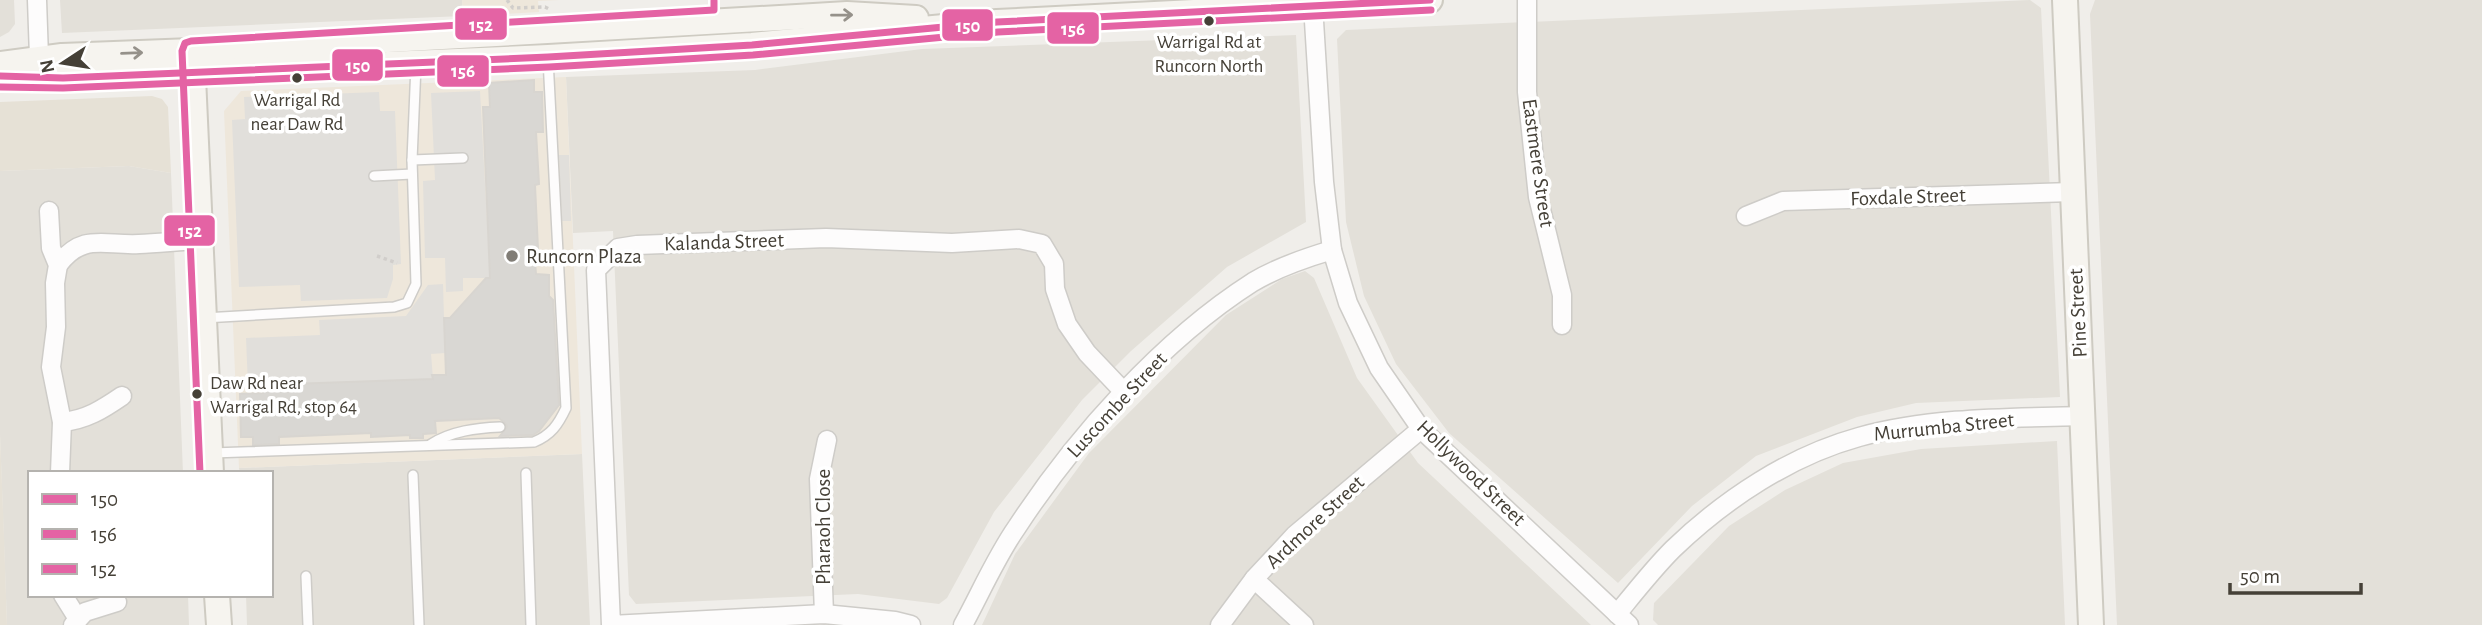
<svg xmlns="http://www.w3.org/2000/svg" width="2482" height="625" font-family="'Alegreya Sans',sans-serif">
	<rect width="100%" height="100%" fill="#f0eeea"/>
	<g fill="#e3e0d9">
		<path d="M0,0H14L15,24L9,32L0,37Z"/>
		<path d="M60,0H462L463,16L62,33Z"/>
		<path d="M2030,0L2041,8L2060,397L1916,403L1857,417L1756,456L1692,506L1618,583L1449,433L1396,364L1364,296L1346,222L1337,39L1346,30Z"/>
		<path d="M2095,0H2482V625H2117L2090,14Z"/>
		<path d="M1296,35L1306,222L1227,267L1131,351L1082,400L994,512L947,598L939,604L858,594L636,604L629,595L613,231L573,233L566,77L755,70L922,49Z"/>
		<path d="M129,166L171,173L183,473H30V595H188L189,625H7L0,434V171Z"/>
		<path d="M1305,271L1314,278L1357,378L1418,463L1591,625H982L1015,554L1089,453L1226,315L1282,279Z"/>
		<path d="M2057,441L2065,625H1658L1653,620L1654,603L1729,526L1785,490L1843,463L1921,449Z"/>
		<path d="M582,454L590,625H247L246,595H271V473H240L239,468Z"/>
	</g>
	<g fill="#eee7db">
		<path d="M462,0H560L538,1L539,12L463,16Z"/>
		<path d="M566,77L582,454L239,468L224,111L241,91Z"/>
	</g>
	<g fill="#e6e1d6">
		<path d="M152,96L162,99L168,107L171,173L129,166L0,171V102Z"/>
		<path d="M0,434L4,536L7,625H0Z"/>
	</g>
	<g fill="#e1dfdb">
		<path d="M480,91L490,278H463V291L446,292L445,258H425L423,181L435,180L431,93Z"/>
		<path d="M379,92L380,111H395L401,264L393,265V279L387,298L301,301L300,285L239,287L232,120L245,119L244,97Z"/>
		<path d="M559,155H569L571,221H562Z"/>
		<path d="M443,284L445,353L431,354L433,379L248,386L246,338L320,335L319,320L406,316L428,285Z"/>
	</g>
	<path fill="#d9d7d3" stroke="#d8d5d0" stroke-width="2" d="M534,80V92H542L543,132H536L539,184L535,185L538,249L534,250L536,274L549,275V296L553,300L559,405L539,431L533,435L500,436L507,427L505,423L499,418L435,421L436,433L423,434V438H410V435L371,437V433L279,437V444L253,445V437H241L240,394L263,393V385L433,379L432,375H446L444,318H450L486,278H490L483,107H490L489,83Z"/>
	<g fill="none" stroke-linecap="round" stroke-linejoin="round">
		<g stroke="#ceccc8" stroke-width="12">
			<g id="lane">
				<path d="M412,160L463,158"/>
				<path d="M374,176L412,174"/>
				<path d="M204,318L394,307L407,303L416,284L412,160L416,65"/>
				<path d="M431,444C452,431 476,428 500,427"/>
				<path d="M212,453L534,442C551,435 558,425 566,408L548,59"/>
				<path d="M526,473L531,625"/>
				<path d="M413,475L419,625"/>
				<path d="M306,576L308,625"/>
			</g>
		</g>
		<g stroke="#ceccc8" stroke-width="21">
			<g id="street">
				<path d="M37,0L39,57"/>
				<path d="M1527,0V92L1538,197L1562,295V325"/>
				<path d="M1313,5L1324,182L1332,250L1348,303L1379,368L1421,429L1629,625"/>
				<path d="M49,211L51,248L58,265L55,283L56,327L51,367L62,422L60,473"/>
				<path d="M1746,216L1783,201L2072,192"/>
				<path d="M58,265C83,232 104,246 139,244C159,243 180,241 200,240"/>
				<path d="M62,422C86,420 103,409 122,396"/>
				<path d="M1254,579L1304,625"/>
				<path d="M63,595L78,619"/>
				<path d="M824,614L819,479L827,440"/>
				<path d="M1617,614C1635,592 1653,569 1673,549C1725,499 1790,456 1859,437C1931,417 2009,418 2082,416"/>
				<path d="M73,625L85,612L117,602"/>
				<path d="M911,625L895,621L824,614L611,625L596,270L618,248L637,245L826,238L952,243L1019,239L1042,244L1054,264L1055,289L1067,324L1087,353L1124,392"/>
				<path d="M963,625C981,592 996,557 1017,527C1076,437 1162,340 1253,282C1278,267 1305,258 1332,250"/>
				<path d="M1220,625L1254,579L1295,535L1421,429"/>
			</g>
		</g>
		<g stroke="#cecbc2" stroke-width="28">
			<g id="secondary">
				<path d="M2065,0L2091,625"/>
				<path d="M192,55L211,473"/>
				<path d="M0,64L62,56L192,51L797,17L847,14L916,18"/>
				<path d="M0,76L63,78L548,57L752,45L997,22L1430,0"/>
				<path d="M217,595L219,625"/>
			</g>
		</g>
		<g stroke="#d1cecb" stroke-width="3.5" stroke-dasharray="3.5 3.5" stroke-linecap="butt">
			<path d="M507,0L513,8L545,7L551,10"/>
			<path d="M377,256L397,263"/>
		</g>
		<use href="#lane" stroke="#fdfcfc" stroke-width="9"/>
		<use href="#street" stroke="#fdfcfc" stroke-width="18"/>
		<use href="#secondary" stroke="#f6f4ef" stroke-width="24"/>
		<g stroke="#fff" stroke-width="12">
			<path id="bus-1" d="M0,76L63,78L548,57L752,45L997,22L1430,0"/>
		</g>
		<g stroke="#fff" stroke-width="12">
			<path id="bus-2" d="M0,87L63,88L549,67L753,55L998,32L1431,10"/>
		</g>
		<g stroke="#fff" stroke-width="12">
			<path id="bus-3" d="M200,473L182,51L185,43L191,41L714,10V1"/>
		</g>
		<use href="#bus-1" stroke="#e463a4" stroke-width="7"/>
		<use href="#bus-2" stroke="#e463a4" stroke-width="7"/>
		<use href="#bus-3" stroke="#e463a4" stroke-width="7"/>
	</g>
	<defs><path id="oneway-shaft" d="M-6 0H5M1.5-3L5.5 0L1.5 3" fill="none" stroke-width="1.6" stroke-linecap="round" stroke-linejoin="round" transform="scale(1.75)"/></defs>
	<g stroke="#95918a">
		<use href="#oneway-shaft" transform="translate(842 15) rotate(-1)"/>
		<use href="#oneway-shaft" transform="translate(132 53) rotate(-2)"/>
	</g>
	<g fill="#454037" stroke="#fff" stroke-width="2.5">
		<circle cx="1209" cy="21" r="6"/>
		<circle cx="297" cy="78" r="6"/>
		<circle cx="197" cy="394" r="6"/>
	</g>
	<circle fill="#817d76" stroke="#fff" stroke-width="2.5" cx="512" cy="256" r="7"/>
	<g text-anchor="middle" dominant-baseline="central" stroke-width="7" stroke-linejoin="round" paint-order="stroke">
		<g font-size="19" fill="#454037" stroke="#fff">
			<text x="1209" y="42">Warrigal Rd at<tspan x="1209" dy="24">Runcorn North</tspan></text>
			<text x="297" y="100">Warrigal Rd<tspan x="297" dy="24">near Daw Rd</tspan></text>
			<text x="210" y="383" text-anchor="start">Daw Rd near<tspan x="210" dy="24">Warrigal Rd, stop 64</tspan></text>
		</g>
		<g font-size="21" fill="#454037" stroke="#fff">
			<text transform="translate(1538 163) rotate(82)">Eastmere Street</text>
			<text transform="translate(1908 197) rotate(-2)">Foxdale Street</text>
			<text transform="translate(724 242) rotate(-2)">Kalanda Street</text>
			<text transform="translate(2078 313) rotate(-93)">Pine Street</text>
			<text transform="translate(1117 405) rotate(-47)">Luscombe Street</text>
			<text transform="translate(1944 427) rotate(-6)">Murrumba Street</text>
			<text transform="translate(1471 473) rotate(44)">Hollywood Street</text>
			<text transform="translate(1315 522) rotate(-43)">Ardmore Street</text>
			<text transform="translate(823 527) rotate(-90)">Pharaoh Close</text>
		</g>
		<g font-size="21" fill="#454037" stroke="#fff" text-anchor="start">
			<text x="526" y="256">Runcorn Plaza</text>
		</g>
	</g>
	<g stroke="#fff" stroke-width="2.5">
		<rect x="454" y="7" width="54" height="34" rx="7" fill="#e463a4"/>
		<rect x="941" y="8" width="53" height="34" rx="7" fill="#e463a4"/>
		<rect x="1046" y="11" width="54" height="34" rx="7" fill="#e463a4"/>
		<rect x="331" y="48" width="53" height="34" rx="7" fill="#e463a4"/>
		<rect x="436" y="54" width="54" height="34" rx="7" fill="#e463a4"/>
		<rect x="163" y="214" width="53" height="33" rx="7" fill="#e463a4"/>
	</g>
	<g font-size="19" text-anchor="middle" font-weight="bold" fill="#fff">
		<text x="481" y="31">152</text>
		<text x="968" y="32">150</text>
		<text x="1073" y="35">156</text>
		<text x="358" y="72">150</text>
		<text x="463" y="77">156</text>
		<text x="190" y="237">152</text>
	</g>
	<rect x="28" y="471" width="245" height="126" fill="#ffffff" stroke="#b5b3af" stroke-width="2"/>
	<rect x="42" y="494" width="35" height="10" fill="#e463a4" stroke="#b5b3af" stroke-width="2"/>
	<text x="91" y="506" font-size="21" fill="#454037">150</text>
	<rect x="42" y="529" width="35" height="10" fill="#e463a4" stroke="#b5b3af" stroke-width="2"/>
	<text x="91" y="541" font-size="21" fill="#454037">156</text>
	<rect x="42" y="564" width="35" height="10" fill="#e463a4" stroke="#b5b3af" stroke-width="2"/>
	<text x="91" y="576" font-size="21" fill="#454037">152</text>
	<g transform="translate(63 63) rotate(258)" stroke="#ffffff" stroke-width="5" paint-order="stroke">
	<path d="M0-5L12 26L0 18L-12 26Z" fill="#454037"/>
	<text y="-10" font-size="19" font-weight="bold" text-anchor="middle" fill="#454037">N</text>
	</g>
	<path d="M2230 583v10h131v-10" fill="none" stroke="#454037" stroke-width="3.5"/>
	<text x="2240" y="583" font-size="21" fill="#454037" stroke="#ffffff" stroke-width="5" paint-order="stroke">50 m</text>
</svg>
